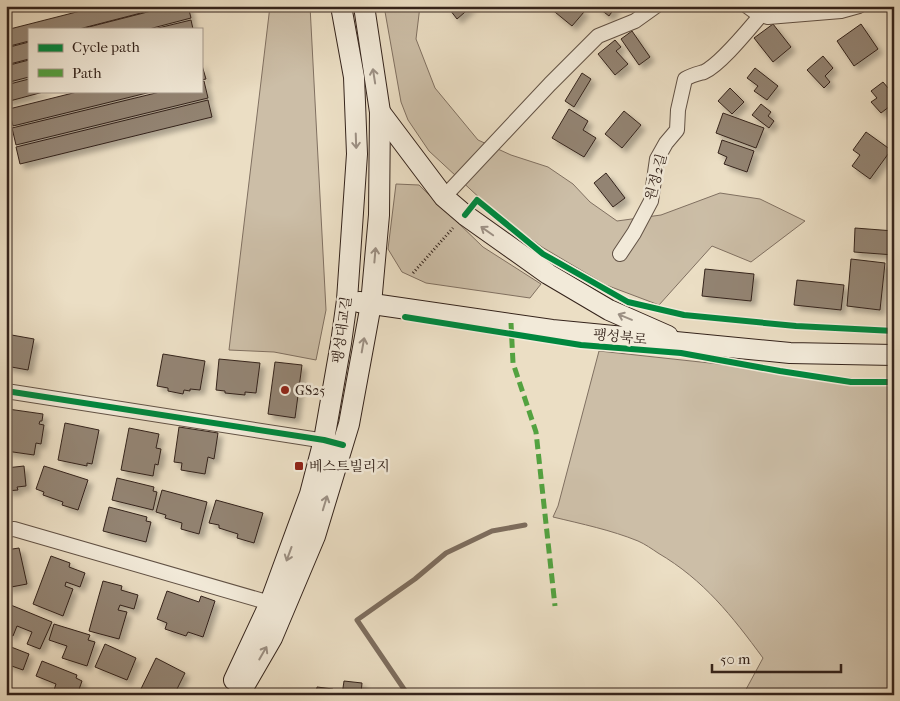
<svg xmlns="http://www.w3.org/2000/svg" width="900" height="701" font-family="'IM FELL French Canon','Noto Serif KR',serif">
	<defs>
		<filter id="shadow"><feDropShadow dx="4.5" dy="4.5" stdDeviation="2.5" flood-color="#0004"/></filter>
	</defs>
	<rect width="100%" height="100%" fill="#ebdec4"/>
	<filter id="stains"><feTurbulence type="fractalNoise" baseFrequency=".004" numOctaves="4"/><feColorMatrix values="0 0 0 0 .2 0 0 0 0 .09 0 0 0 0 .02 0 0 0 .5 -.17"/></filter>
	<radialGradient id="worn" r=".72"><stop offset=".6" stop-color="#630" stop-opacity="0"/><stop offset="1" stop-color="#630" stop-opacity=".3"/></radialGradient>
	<g fill="#ccbea7" stroke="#807061">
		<path d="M270,6H310L326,310L316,360L274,352L229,350Z"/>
		<path d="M384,6H420L416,39L435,88L478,140L511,155L548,167L573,184L590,202L617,221L661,215L720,193L760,199L805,221L751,262L712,246L659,305L606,285L542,247L497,214L429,151L408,120L401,102Z"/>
		<path d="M396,184L419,185L483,247L541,284L530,298L426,283L402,272L388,249Z"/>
		<path d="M599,351L894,383V695H743L763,658C732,616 704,580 658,553C652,549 645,544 638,541C611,530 582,524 553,517L558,506Z"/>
	</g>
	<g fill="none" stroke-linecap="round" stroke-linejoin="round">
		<path stroke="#7d6d5e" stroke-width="5" d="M408,695L357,620L415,579L446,553L492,531L525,525"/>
	</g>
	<g fill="#938473" stroke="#34231b" filter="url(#shadow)">
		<path d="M100,6H168L79,29H29V41L6,47V30Z"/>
		<path d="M171,6H188L191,18L149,29H81Z"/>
		<path d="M447,6H472L457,19Z"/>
		<path d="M552,6H578L584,12L572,26L550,8Z"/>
		<path d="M596,6H616L609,16Z"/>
		<path d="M191,20L193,29H154Z"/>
		<path d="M773,24L791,47L773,62L754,38Z"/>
		<path d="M861,24L878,49L854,66L837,41Z"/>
		<path d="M632,31L650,57L639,65L621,39Z"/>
		<path d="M615,40L621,47L616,51L628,64L615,75L598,54Z"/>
		<path d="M29,42V59L6,65V48Z"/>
		<path d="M823,56L833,68L825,76L830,82L824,88L807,70Z"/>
		<path d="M29,60V77L6,83V66Z"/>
		<path d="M201,62L206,79L201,80Z"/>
		<path d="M755,68L778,86L767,100L754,91L758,86L747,78Z"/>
		<path d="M582,73L591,79L574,107L565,101Z"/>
		<path d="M29,79V91H47L6,102V85Z"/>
		<path d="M204,81L208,98L16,145L12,128L164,91H201V82Z"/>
		<path d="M883,82L894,95V103L881,113L871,102L877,98L871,91Z"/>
		<path d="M730,88L744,102L732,114L718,101Z"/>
		<path d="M81,91H155L13,126L9,109Z"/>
		<path d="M208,100L212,117L20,164L16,147Z"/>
		<path d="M761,104L771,112L768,116L774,121L769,128L752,115Z"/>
		<path d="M569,109L588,121L583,130L596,138L584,157L552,138Z"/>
		<path d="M624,111L641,125L622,148L605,134Z"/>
		<path d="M723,113L764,128L756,148L716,133Z"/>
		<path d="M866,132L891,150L870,179L852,166L860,155L853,150Z"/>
		<path d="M722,140L754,151L747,172L724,164L727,157L718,153Z"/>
		<path d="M606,173L625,198L613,207L594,183Z"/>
		<path d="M855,228L894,231V255L854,252Z"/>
		<path d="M851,259L885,263L880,310L847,306Z"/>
		<path d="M705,269L754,274L751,301L702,296Z"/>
		<path d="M797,280L844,285L841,310L794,305Z"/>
		<path d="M6,334L34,339L28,370L6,366Z"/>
		<path d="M163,354L205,361L200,390L190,389V391L184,390L183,394L168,391V388L157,386Z"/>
		<path d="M219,359L260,363L256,393L245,392V395L225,393V391L216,390Z"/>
		<path d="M275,362L302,365L295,418L268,414Z"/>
		<path d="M8,409L43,414L42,421H40L39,424L44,425L41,444L36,443L34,455L6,451Z"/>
		<path d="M65,423L99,430L92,464L87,463V466L58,460Z"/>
		<path d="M179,427L218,433L214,459L208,457L205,474L181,470L182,463L174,462Z"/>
		<path d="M129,428L159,434L156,448L161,449L158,465L155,464L153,476L121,470Z"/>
		<path d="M24,466L26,486L17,487L18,490L6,491V468Z"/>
		<path d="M44,466L88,480L78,510L62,505L63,502L43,495L44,492L36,489Z"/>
		<path d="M117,478L154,487L153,491L157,492L153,510L112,500Z"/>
		<path d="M162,490L207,502L199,534L181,529L182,523L165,518L166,515L156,512Z"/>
		<path d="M216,500L263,513L254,543L237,538L238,534L219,528V525L209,523Z"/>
		<path d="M109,507L147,517L146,521L151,522L146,542L103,531Z"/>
		<path d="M19,548L27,584L6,588V550Z"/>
		<path d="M51,556L70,563L69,567L85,573L80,587L66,582L65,586L73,589L63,616L33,604Z"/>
		<path d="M103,581L122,586L121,590L138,595L134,609L120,605L118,610L127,612L119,639L89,631Z"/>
		<path d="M167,591L199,602L201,596L215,601L203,637L188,632L186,636L165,629L167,623L157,619Z"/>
		<path d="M6,603L52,622L40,649L27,644L32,632L17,626L13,636L6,633Z"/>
		<path d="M54,624L90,635L88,640L95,642L87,666L62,658L67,646L49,640Z"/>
		<path d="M105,644L136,658L127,680L95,667Z"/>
		<path d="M6,645L29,654L23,670L6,664Z"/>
		<path d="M156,658L185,673L174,695H138Z"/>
		<path d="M42,661L77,675L76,678L82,681L77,695H58L53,693L56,684L36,676Z"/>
		<path d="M344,681L362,683L361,694L369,695H342Z"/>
		<path d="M317,687L333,689L332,695H316Z"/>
	</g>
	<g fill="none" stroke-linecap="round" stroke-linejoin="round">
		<g stroke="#625245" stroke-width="16">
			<g id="minor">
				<path d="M747,6L758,14L768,17L841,11L859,6"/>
				<path d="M444,197L550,84L598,36L635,21L656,6"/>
				<path d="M620,254L634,233L651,201L657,159L666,143L677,130L678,110L685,79C692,75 697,74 704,72C721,64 748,30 761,15"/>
				<path d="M6,391L332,442"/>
				<path d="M6,530L14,529L277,605"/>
			</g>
		</g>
		<g stroke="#34231b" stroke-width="22">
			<g id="secondary">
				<path d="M380,112L444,197L465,215L548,274L609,310L668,336"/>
				<path d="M359,302L552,330L790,353L894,355"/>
				<path d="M234,680L270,603L310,494L324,440L341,343L347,300L357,154L354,77L341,6"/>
				<path d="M239,695L272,638L315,536L349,424L371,304L379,215L380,112L364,6"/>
			</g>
		</g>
		<path stroke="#34231b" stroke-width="3" stroke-dasharray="1 2.5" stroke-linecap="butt" d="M413,273L453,228"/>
		<use href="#minor" stroke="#f2ead9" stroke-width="14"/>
		<use href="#secondary" stroke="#f2ead9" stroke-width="20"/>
		<path stroke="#53a240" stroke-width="5" stroke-dasharray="10 5" stroke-linecap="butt" d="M511,323L513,363L536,432L555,606"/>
		<g stroke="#f2ead9" stroke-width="9">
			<g id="cycleway">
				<path d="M465,215L477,200L543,254L628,302L684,315L796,326L894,331"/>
				<path d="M405,317L581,345L681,353L780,371L851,382H894"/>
				<path d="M6,391L324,440L343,445"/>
			</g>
		</g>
		<use href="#cycleway" stroke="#00873e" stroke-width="6"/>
	</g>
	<defs><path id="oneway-shaft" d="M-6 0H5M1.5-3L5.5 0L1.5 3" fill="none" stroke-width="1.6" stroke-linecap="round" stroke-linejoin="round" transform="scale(1.25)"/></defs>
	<g stroke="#9c9084">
		<use href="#oneway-shaft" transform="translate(374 76) rotate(-99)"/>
		<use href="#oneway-shaft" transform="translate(356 141) rotate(88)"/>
		<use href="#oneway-shaft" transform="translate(487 231) rotate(-145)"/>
		<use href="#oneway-shaft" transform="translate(375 255) rotate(-85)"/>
		<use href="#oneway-shaft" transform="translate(625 317) rotate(-157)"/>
		<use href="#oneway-shaft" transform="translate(363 345) rotate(-80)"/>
		<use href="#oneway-shaft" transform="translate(325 503) rotate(-73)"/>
		<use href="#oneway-shaft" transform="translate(289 554) rotate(110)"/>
		<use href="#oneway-shaft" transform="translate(263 653) rotate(-60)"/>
	</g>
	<g fill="#8f2418" stroke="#f2ead9" stroke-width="2">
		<circle cx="285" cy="390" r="5"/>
		<rect x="294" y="461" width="10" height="10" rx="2.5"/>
	</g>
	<g text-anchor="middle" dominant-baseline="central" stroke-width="5" stroke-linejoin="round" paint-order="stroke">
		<g font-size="14" fill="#34231b" stroke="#f2ead9">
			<text transform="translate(656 177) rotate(-75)">원정2길</text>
			<text transform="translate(342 330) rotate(-82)">팽성대교길</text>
			<text transform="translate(620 337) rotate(6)">팽성북로</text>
		</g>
		<g font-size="14" fill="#34231b" stroke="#f2ead9" text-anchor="start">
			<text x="295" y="390">GS25</text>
			<text x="309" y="466">베스트빌리지</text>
		</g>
	</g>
	<rect width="900" height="701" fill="none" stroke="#ebdec4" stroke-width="25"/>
	<rect x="8" y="8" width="885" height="686" fill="none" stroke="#34231b" stroke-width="2.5"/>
	<rect x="12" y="12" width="875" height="676" fill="none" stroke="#34231b"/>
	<rect x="28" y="28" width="175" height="65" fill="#f2ead9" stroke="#a69a8d"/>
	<rect x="38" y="44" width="25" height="8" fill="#00873e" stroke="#a69a8d"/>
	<text x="72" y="52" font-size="15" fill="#34231b">Cycle path</text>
	<rect x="38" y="69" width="25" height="8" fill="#53a240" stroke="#a69a8d"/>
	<text x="72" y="78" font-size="15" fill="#34231b">Path</text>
	<path d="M712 664v8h129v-8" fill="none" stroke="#34231b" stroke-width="2.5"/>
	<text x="720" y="664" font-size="15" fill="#34231b" stroke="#f2ead9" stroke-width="4" paint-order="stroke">50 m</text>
	<rect width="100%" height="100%" filter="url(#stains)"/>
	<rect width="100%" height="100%" fill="url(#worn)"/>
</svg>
